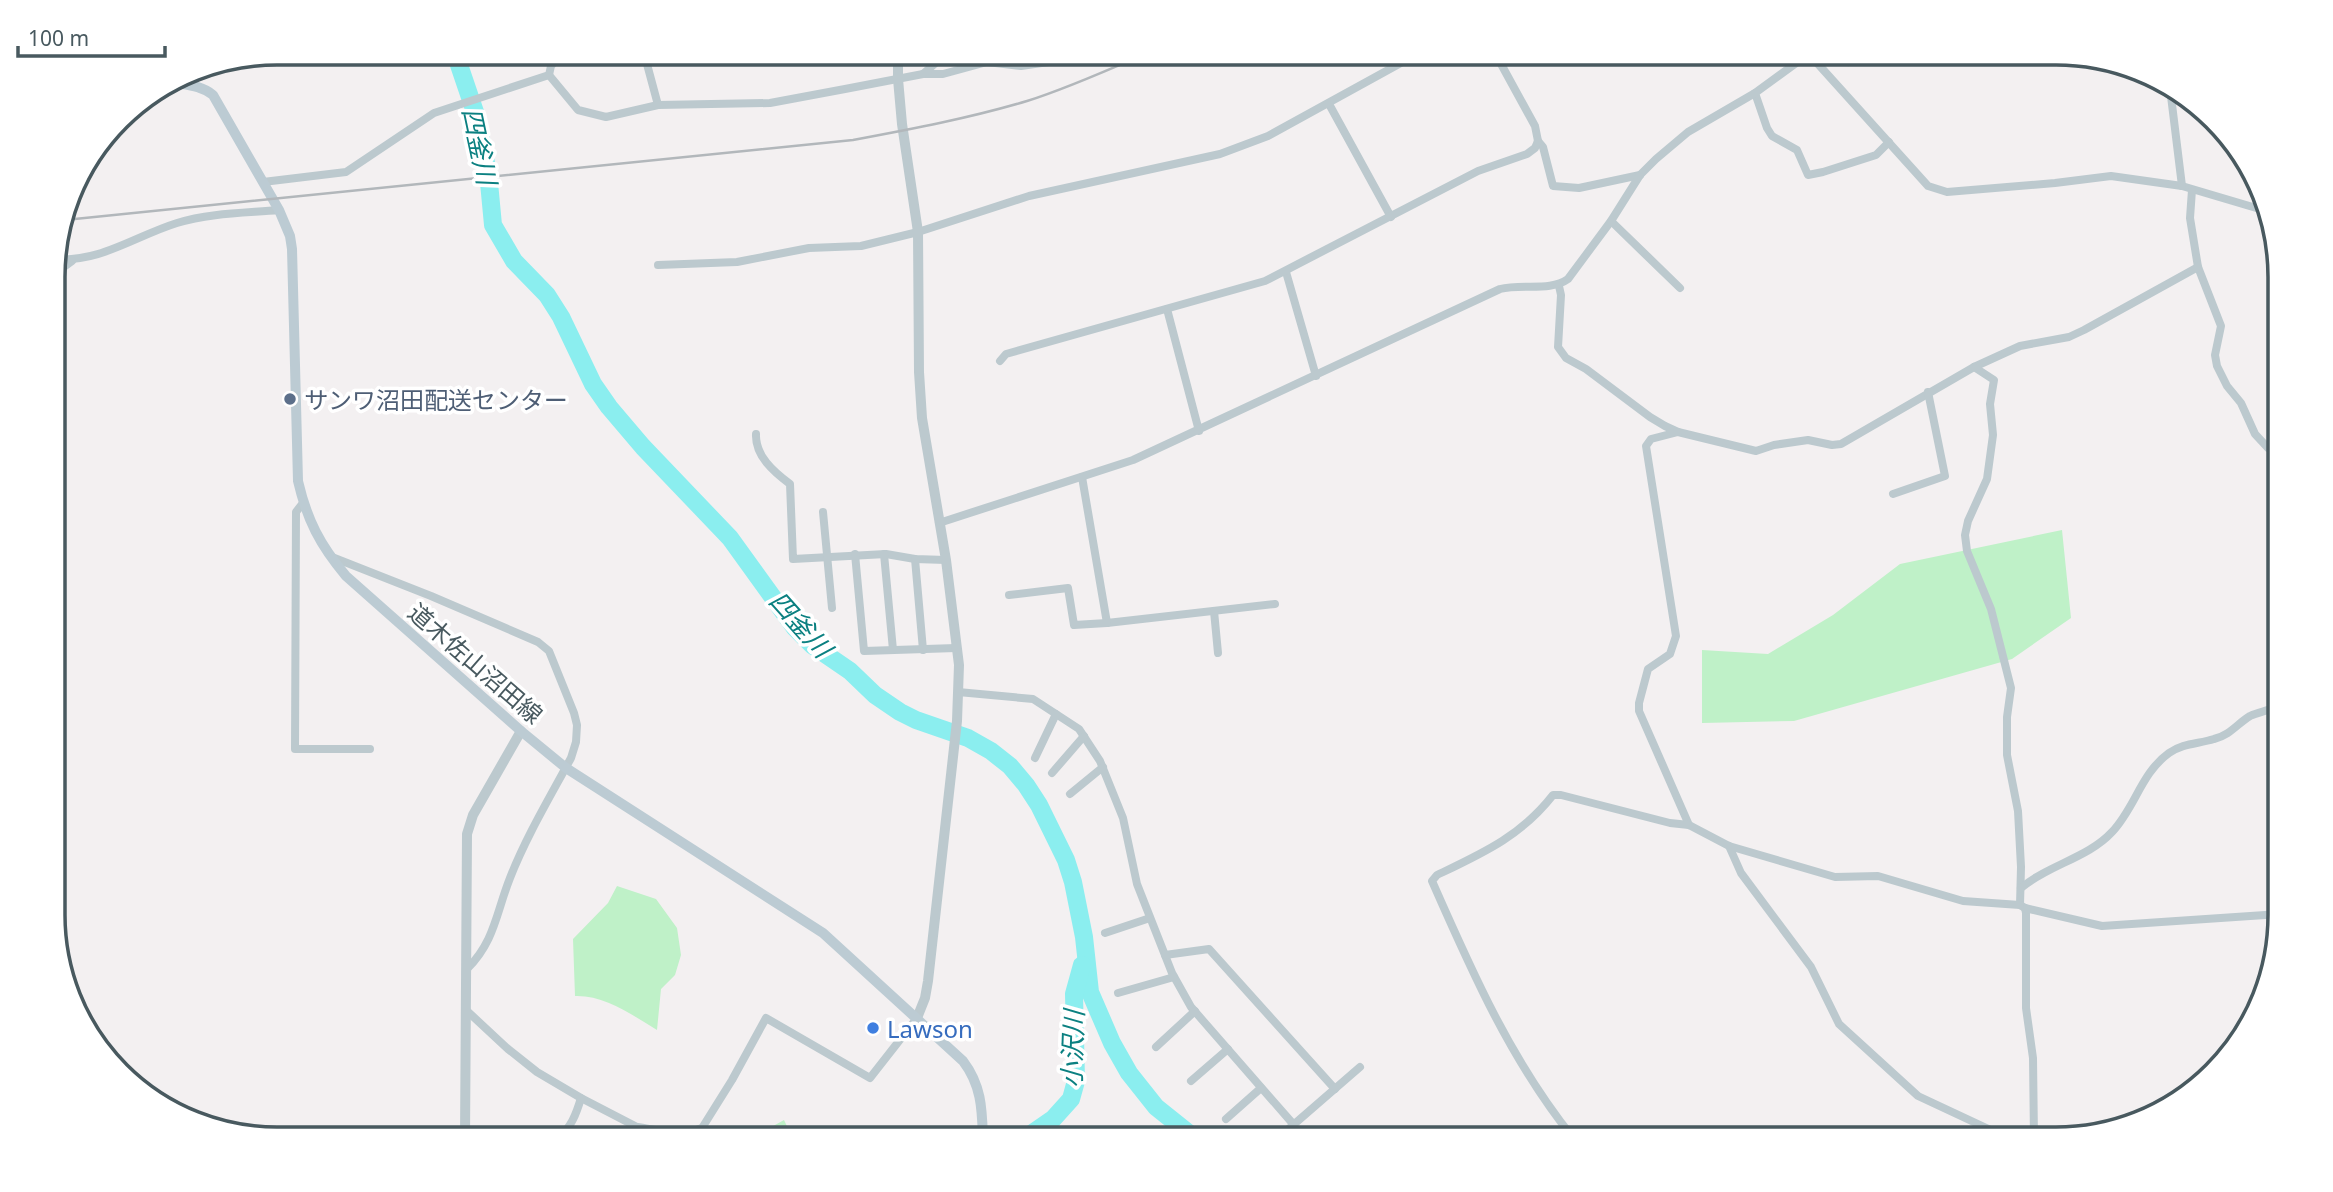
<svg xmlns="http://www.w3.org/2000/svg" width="2333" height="1192" font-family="'Noto Sans','Noto Sans JP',sans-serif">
	<rect width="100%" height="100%" fill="#f3f0f1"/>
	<g fill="#bff1c8">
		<path d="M2062,530L2071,618L2012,659L1794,721L1702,723V650L1768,654L1833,615L1900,564Z"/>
		<path d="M617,886L656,899L677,928L681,955L675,975L661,989L657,1030C632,1015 605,995 575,996L573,939L608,903Z"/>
		<path d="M784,1120L793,1139H750Z"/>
	</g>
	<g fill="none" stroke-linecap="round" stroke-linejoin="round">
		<g stroke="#8beeef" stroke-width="18">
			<path d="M455,53L476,115L488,172L493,225L514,261L547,295L561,317L593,384L609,407L643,447L730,538L795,628L812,645L850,671L875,695L900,712L916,720L968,738L991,751L1010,766L1026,785L1039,805L1066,860L1073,882L1084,937L1090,992L1112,1043L1129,1073L1156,1107L1196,1139"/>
			<path d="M1024,1139L1053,1119L1071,1099L1076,1081L1074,994L1082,965"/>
		</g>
		<g stroke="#bcc9ce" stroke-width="8">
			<path d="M644,53L658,105"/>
			<path d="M1809,54L1928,186L1947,192L2055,183L2111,176L2182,186L2263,210"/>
			<path d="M1848,62L1853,53"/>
			<path d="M923,74H943L987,62L1021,66L1069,59V53"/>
			<path d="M549,75L578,110L606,117L658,105L770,103L845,89L923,74L947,53"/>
			<path d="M2170,88L2182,186"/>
			<path d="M1755,93L1767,128L1772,136L1797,150L1808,175L1823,172L1876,155L1889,142"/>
			<path d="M1329,104L1391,217"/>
			<path d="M1538,141L1543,147L1553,186L1579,188L1640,175"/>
			<path d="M263,182L346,172L434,113L549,75L551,66L561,53"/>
			<path d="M2192,190L2190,218L2198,267L2221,326L2215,355L2217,366L2227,386L2241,403L2255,434L2268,448L2279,454"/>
			<path d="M1611,221L1680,288"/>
			<path d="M54,259C100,263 135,236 177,223C209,213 245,213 279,210"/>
			<path d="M658,265L737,262L809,248L861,246L918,232L1029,196L1220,154L1268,136L1419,53"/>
			<path d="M1286,272L1316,376"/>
			<path d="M53,275L72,261"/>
			<path d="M1559,286L1561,295L1558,347L1566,358L1586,369L1650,417L1665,426L1678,432L1756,451L1774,445L1808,440L1832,445L1841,444L1974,367L2020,346L2069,337L2084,330L2198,267"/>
			<path d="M1167,309L1199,431"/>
			<path d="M1000,361L1006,354L1265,281L1478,171L1527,154L1535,148L1538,141L1535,126L1495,53"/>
			<path d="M1974,367L1994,380L1990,404L1993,435L1987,479L1968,521L1965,535L1967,551L1991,609L2011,688L2007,717V755L2018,811L2021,867L2020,905L2025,908L2026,913V1008L2033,1058L2034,1139"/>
			<path d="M1678,432L1651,439L1646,446L1676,636L1670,654L1648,669L1639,703V711L1689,825"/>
			<path d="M756,434C755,456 774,472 790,484L793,559L886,554L915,559L946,560"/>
			<path d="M1082,477L1107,623L1275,604"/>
			<path d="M1893,494L1945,476L1928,392"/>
			<path d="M303,503L296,512L295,749H370"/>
			<path d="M823,512L832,608"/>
			<path d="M939,523L1133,460L1500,289C1522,283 1550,292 1568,279L1611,221L1640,175L1656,159L1688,132L1755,93L1810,53"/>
			<path d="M855,554L864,651L956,648"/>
			<path d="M884,554L893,650"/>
			<path d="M332,557L431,596L538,642L549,651L574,713L577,725L576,742L571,758C550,797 526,837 510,878C496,913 495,941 467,969"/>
			<path d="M915,559L923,650"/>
			<path d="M1009,595L1068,588L1074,625L1107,623"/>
			<path d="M1214,611L1218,653"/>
			<path d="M958,692L1033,699L1079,729L1100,761L1123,818L1137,884L1172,973L1191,1007L1294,1125"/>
			<path d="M1035,758L1056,714"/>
			<path d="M1052,773L1084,736"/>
			<path d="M1070,794L1103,767"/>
			<path d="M1729,846L1741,873L1811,967L1839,1024L1918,1096L2010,1139"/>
			<path d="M2021,888C2048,865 2088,858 2112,832C2135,808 2141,773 2169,753C2183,743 2198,744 2214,739C2230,735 2237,724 2250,716C2260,711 2271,711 2280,704"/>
			<path d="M2025,908L2102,926L2280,914"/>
			<path d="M1105,933L1150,918"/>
			<path d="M1165,955L1209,949L1335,1089"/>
			<path d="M1118,993L1174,977"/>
			<path d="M466,1010L508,1049L537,1072L581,1098L637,1127L643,1139"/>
			<path d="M1156,1047L1195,1011"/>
			<path d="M1191,1081L1228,1049"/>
			<path d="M1226,1119L1261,1088"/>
			<path d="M637,1127C659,1130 681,1137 702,1128L732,1080L766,1018L870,1078L917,1018"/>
			<path d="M558,1139C571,1127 576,1115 581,1098"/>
			<path d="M1277,1139L1360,1067"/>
			<path d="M1574,1139C1511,1061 1472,972 1432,881L1437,875C1483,853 1521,836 1553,795H1561L1670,823L1689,825L1729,846L1835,877L1878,876L1963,901L2020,905"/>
		</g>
		<g stroke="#bcc9ce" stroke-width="10">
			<path d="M898,53V79L902,124L918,232L919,372L922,418L946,560L959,665L957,721L928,981L925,998L917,1018"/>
			<path d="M465,1139L467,834L473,815L521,731"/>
		</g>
		<path stroke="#bccbd3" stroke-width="10" d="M171,82C186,85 201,85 213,95L279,210L290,236L292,249L298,481C307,520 320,545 346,576L521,731L566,768L823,933L963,1061C982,1086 982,1110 983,1139"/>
		<path stroke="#b2b7bb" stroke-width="2.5" d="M65,220L853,140C912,129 970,118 1027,101C1068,88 1108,70 1147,53"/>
	</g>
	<circle fill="#5c6f8a" stroke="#fff" stroke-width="2.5" cx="290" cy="399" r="7"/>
	<circle fill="#3f7fe0" stroke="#fff" stroke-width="2.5" cx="873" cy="1028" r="7"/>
	<g text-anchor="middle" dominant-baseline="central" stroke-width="7" stroke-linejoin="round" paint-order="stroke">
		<g font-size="24" fill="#4e5e75" stroke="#fff" text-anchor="start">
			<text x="304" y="399">サンワ沼田配送センター</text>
		</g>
		<g font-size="24" fill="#48595f" stroke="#fff">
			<text transform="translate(476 663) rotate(41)">道木佐山沼田線</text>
		</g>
		<g font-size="24" fill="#366cbe" stroke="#fff" text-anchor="start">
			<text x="887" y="1028">Lawson</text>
		</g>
		<g font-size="26" font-style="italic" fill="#0b8081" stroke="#fff">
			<text transform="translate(480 146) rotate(78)">四釜川</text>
			<text transform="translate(801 624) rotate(48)">四釜川</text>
			<text transform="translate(1072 1049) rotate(-88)">小沢川</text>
		</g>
	</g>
	<path d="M0 0H2333V1192H0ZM277 65H2056A212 212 0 0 1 2268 277V915A212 212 0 0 1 2056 1127H277A212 212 0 0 1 65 915V277A212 212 0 0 1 277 65Z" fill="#fff" fill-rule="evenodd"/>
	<path fill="none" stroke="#48595f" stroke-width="3.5" d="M277 65H2056A212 212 0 0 1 2268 277V915A212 212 0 0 1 2056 1127H277A212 212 0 0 1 65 915V277A212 212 0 0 1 277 65Z"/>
	<path d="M18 46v10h147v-10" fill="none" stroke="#48595f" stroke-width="3.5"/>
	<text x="28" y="46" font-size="21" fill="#48595f" stroke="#ffffff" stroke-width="5" paint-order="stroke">100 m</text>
</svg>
